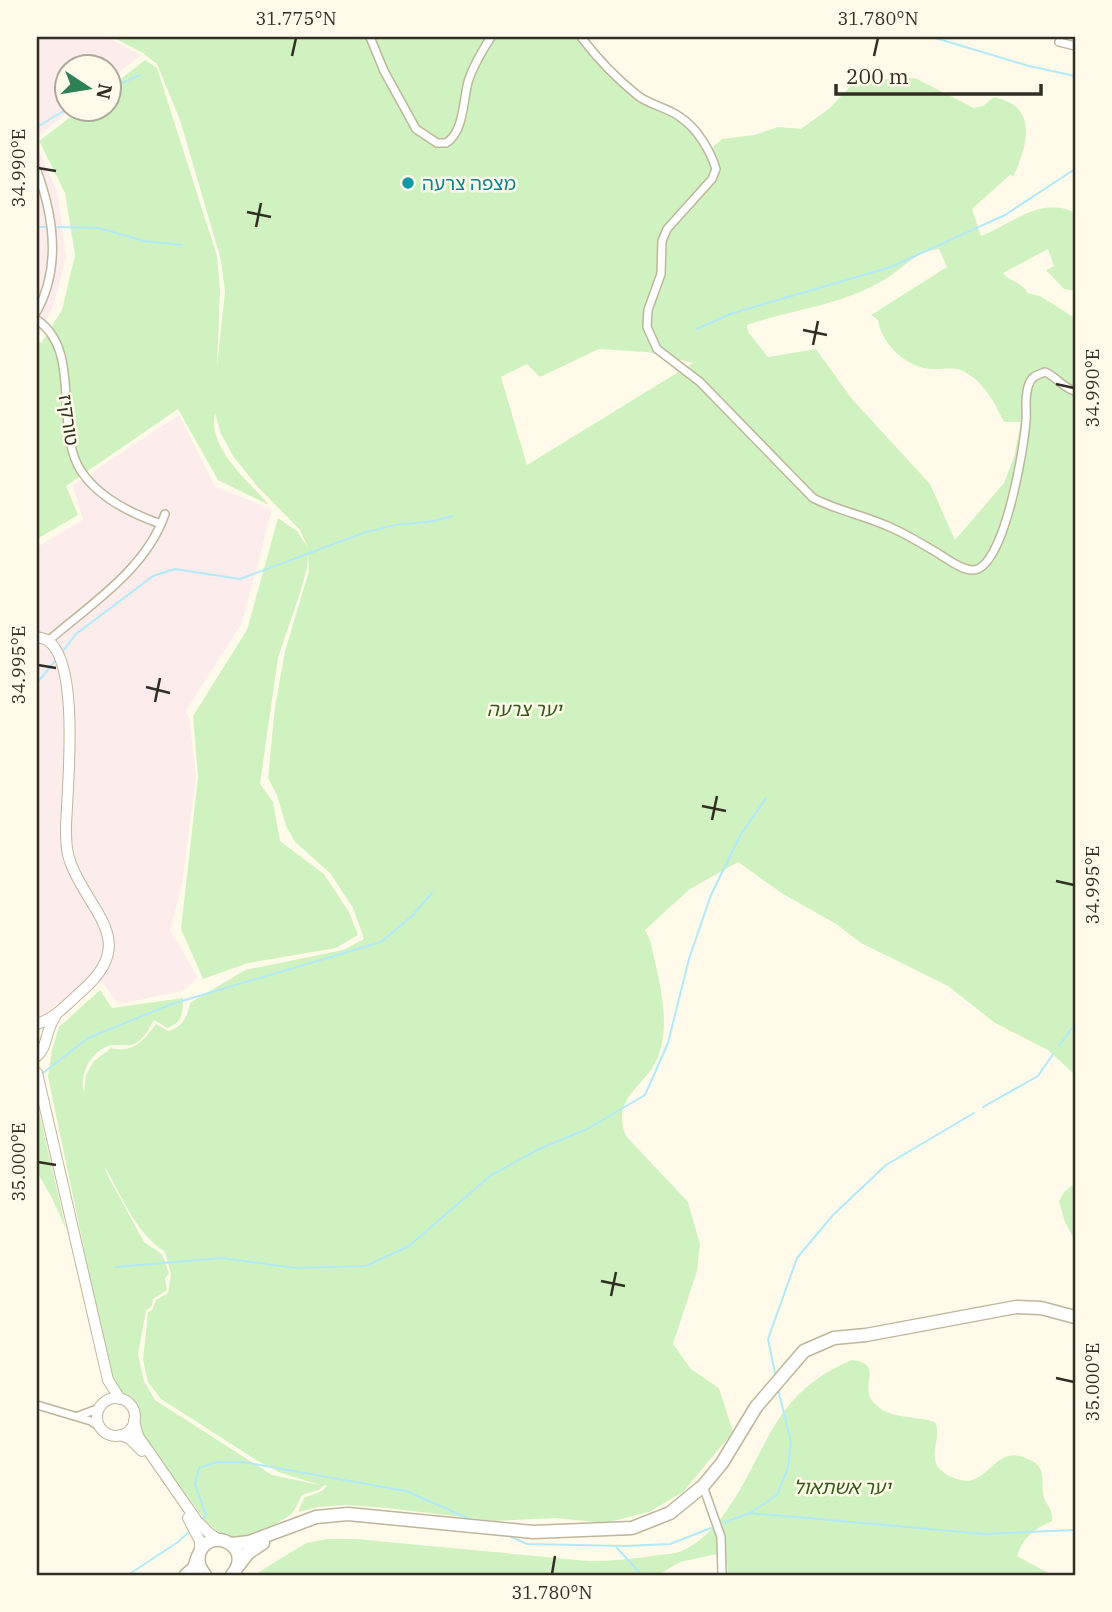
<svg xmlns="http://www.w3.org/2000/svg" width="1112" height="1612" font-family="'IBM Plex Serif','Noto Sans Hebrew',serif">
	<rect width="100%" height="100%" fill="#fffae9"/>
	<g fill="#fceceb">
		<path d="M37,37H106L141,55L109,80L108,66H66V108L72,109L37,137Z"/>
		<path d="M37,146L57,191L66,256L54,304L37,340Z"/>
		<path d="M179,415L215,487L272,509L242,623L185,712L189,717L196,776L182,883L170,930L198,978L182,991L119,1004L96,975L37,1020V547L83,520L73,485Z"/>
	</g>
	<g fill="#d0f2c0" fill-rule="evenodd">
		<path d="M112,37H576L589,54L637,93L685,126L708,151L722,139L754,135L778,127L801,129L830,108L855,81L915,78L974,108L983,106L994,97C1001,99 1009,101 1015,106C1036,123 1022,158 1013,177L1011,174L972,209L981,236C1012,224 1041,195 1075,213V291L1064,289L1046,270L1054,266L1048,249L1003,273C1011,282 1021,282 1028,293L1040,296L1075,318V1075L1048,1050L995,1023L948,986L861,943L836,924L783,894L738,862L690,889L645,930L650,940C658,976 672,1021 658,1057C646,1087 610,1097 626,1136L688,1202L700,1244L697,1271L673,1344L691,1369L719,1388L733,1432L683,1492L649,1512L605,1523L555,1518L495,1521L386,1508L346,1505L318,1507L298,1512L304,1498L322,1491L327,1486L324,1485L319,1490L302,1495C299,1500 296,1510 291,1514C285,1520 250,1538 242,1538C229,1539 217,1531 207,1523L139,1430L136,1406L112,1382L48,1077L52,1050L59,1027L100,990L112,1008L183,998C183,1014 183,1021 168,1028L154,1020C149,1029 145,1037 136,1043C127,1048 117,1043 108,1046C90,1053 79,1075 84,1093L86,1075L94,1061L111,1048C133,1054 144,1040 156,1024L168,1031C183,1027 187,1017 190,1003L245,970L343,950L364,939L353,908L330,873L295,842L286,826L277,795L268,778L275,707L285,651L309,571L308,554L307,568L299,596L278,658L260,784L273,802L280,841L324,874L349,912L358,935L336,948L248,963L203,979L181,929L198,777L193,716L247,630L278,518L297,531L308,548L300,530L256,485L233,456L221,434L215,413C207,448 248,480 269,505L218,480L178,409L66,486L78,515L37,539V344L42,342L62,310L75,255L65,193L39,141L81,109L108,108L109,88L145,60L157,68L217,256L220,290L217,367L225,292L221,260L180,120L157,64L143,53ZM939,249L947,267L871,315L878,320C881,343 906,368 931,369C944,370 956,365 968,374C986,385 995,404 1004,422H1021L1014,457L1004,483L955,540L930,484L852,399L816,349L768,357L748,332L747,325C793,309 845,305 887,278C906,266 916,251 939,249ZM599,349L647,352L693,363L527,465L501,377L527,364L540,377ZM105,1167C122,1197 136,1233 165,1252L171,1274L168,1293L156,1300L152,1310L148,1312L143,1360L148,1382L161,1399L256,1460L281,1473L320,1485L272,1475L155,1400L144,1381L138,1354L146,1311L152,1306L153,1299L167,1290L165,1279L169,1273L162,1254L144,1242L106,1172Z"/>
		<path d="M37,1103L66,1229L52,1198L37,1172Z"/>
		<path d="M1075,1183V1241L1065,1222L1059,1201L1064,1192Z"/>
		<path d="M852,1360C885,1364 859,1384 873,1402C889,1420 914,1415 935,1422C943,1438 925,1458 943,1472C949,1477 961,1481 968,1481C992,1478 998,1443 1030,1460C1045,1467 1042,1477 1043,1492C1043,1503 1054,1508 1052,1521C1034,1529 1023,1537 1017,1556L1052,1575H728L726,1552L680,1562L658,1575H254L306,1543L327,1539H356L588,1561C612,1561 634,1559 658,1555C664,1554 673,1554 679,1552C729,1532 751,1462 778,1420C797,1391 821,1373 852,1360Z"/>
	</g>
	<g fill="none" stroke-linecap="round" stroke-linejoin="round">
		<g stroke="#b1e9fa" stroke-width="2">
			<path d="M932,37L1029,66L1075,76"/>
			<path d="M108,89L140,75"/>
			<path d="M37,127L69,108"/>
			<path d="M37,227H46"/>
			<path d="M57,227L99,228L144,241L182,245"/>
			<path d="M697,329L730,314L891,267L1005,215L1075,169"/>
			<path d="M63,651L76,634L153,576L175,569L240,579L366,532L396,525L434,521L452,516"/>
			<path d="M37,683L55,661"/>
			<path d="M1059,1046L1075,1024"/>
			<path d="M43,1073L88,1038L172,1004L381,942L412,916L432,893"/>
			<path d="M983,1107L1038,1076L1053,1054"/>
			<path d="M116,1267L222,1258L296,1268L366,1266L409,1246L490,1176L539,1149L587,1129L645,1095L668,1043L689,959L711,895L741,834L766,798"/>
			<path d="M775,1373L768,1339L797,1258L833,1215L886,1165L974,1113"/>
			<path d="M750,1513L985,1534L1075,1530"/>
			<path d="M202,1519L206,1515L195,1484L199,1468L217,1462H243L406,1491L472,1520"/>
			<path d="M723,1523L750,1513L777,1495L788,1468L791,1442L778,1389"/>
			<path d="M507,1535L527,1544L626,1546L670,1544L711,1528"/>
			<path d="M617,1548L642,1575"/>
			<path d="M128,1575L178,1542L191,1530"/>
		</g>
		<g stroke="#beb69b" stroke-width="10">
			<g id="street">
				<path d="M370,37L384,71L416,129L437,143H446C464,132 463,101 468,82C473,66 482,51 491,37"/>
				<path d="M581,37C597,58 616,78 637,95C649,105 667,107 680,117C697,128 710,150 716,169L712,179L667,229L662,241L661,274L648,310L647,327L657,349L700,382L813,498C838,511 867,516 892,528C908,535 924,545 939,554C949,560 960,569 972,570C1004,572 1024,447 1026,421C1027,409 1024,396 1029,384C1032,376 1037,375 1045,372C1057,377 1063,388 1075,391"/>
				<path d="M1059,42L1075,46"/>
				<path d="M37,171C54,217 61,267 37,311"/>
				<path d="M37,320C83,351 53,427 81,471C99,498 132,514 161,524"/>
				<path d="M48,641C91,604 146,569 165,514"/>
				<path d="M37,1405L91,1421L100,1427"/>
				<path d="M78,1416L100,1408"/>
				<path d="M703,1486L721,1537L722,1575"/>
			</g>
		</g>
		<g stroke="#beb69b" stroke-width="12">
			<g id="secondary">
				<path d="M37,637C40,638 44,638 47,640C81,661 67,789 66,827C66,839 66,852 71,864C90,913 138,941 84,989C69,1002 56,1018 37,1024"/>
				<path d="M37,1056C48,1047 45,1031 55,1017"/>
				<path d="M37,1073L108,1380L120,1399"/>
				<circle cx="116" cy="1417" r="19"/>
				<path d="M134,1421L138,1436L197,1521L209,1533L219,1540"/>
				<path d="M121,1435L130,1439L142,1451"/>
				<path d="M188,1518L200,1541V1552"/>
			</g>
		</g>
		<g stroke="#beb69b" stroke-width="15">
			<g id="highway">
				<path d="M232,1544L249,1542L316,1517L348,1514L533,1532L632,1528L670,1513L703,1486L722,1463L756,1407L804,1351L834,1338L866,1335L1016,1307L1041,1308L1075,1317"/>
				<path d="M239,1565L248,1553L263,1543"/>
				<path d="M186,1575L194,1568L198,1556"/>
				<path d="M205,1575C200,1569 197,1562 199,1554C209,1524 256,1547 232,1575"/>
			</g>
		</g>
		<use href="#street" stroke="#fff" stroke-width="7"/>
		<use href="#secondary" stroke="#fff" stroke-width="10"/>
		<use href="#highway" stroke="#fff" stroke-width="12"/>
	</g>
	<path fill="none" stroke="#312e23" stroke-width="2.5" d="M292,56L296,38M874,56L878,38M38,168L56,171M247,212L271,217M256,227L261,203M803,330L827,335M813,345L818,321M1056,384L1074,388M38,665L56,668M146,687L170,693M155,702L160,678M702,806L726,811M712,820L717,796M1056,881L1074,885M38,1162L56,1165M601,1281L625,1286M611,1296L616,1272M1056,1378L1074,1382M552,1574L555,1556"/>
	<circle fill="#0f9aa8" stroke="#fffae9" stroke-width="2.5" cx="408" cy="183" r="7"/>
	<g text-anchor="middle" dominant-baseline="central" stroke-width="5" stroke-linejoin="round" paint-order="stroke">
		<g font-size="19" fill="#0d838f" stroke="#fffae9" text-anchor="start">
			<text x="422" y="183">מצפה צרעה</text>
		</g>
		<g font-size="19" fill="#312e23" stroke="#fffae9">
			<text transform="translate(69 420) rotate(82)">טורקיז</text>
		</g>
		<g font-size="19" font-style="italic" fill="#325b18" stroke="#fffae9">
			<text x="524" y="709">יער צרעה</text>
			<text x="842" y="1487">יער אשתאול</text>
		</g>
	</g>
	<rect width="1112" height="1612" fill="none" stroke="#fffae9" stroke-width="77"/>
	<g transform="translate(88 88) rotate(102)"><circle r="33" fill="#fffae9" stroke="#ada89a" stroke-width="2"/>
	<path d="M0-5L12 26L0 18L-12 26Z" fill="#2e8154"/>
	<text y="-10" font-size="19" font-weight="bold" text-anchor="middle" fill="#312e23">N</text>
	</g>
	<path d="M836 84v10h205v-10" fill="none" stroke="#312e23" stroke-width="3.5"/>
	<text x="846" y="84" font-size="21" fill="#312e23" stroke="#fffae9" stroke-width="5" paint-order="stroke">200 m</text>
	<rect x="38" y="38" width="1036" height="1536" fill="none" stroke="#312e23" stroke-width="2.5"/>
	<g font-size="18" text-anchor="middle" fill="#312e23">
		<text x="296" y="25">31.775°N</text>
		<text x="878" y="25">31.780°N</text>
		<text transform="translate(19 168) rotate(-90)" y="6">34.990°E</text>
		<text transform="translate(1093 388) rotate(-90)" y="6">34.990°E</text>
		<text transform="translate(19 665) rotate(-90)" y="6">34.995°E</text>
		<text transform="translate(1093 885) rotate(-90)" y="6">34.995°E</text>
		<text transform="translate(19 1162) rotate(-90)" y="6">35.000°E</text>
		<text transform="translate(1093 1382) rotate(-90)" y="6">35.000°E</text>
		<text x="552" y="1599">31.780°N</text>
	</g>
</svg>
